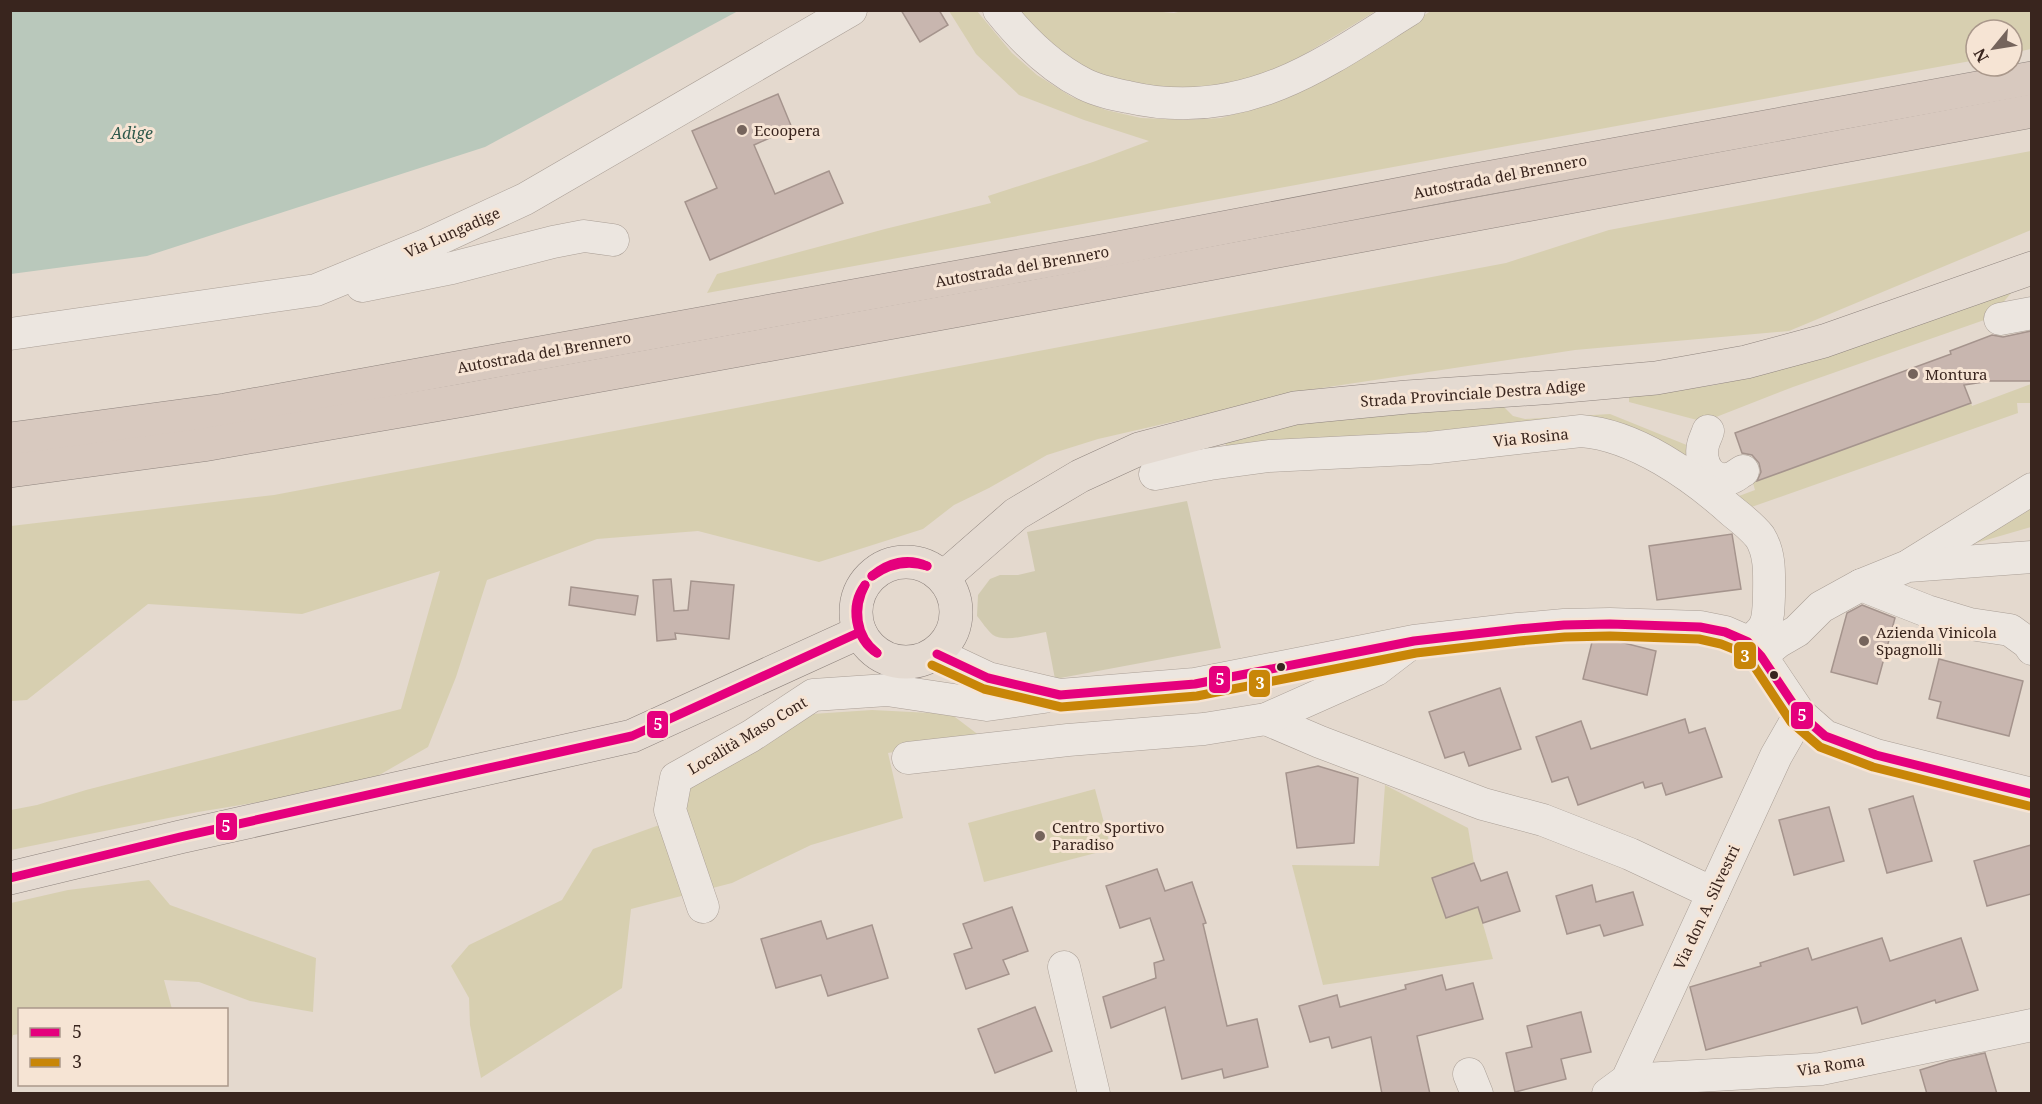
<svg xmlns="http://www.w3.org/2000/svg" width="2042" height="1104" font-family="'Noto Serif',serif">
	<rect width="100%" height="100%" fill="#e4d9ce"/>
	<g fill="#d7cfb0">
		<path d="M1140,10L1174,13L1186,10L1376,11C1354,24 1332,38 1310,51C1300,57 1289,65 1278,69C1218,91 1150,100 1091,70C1063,56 1039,33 1016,11Z"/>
		<path d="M949,11H977L1012,53L1037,75L1072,97L1106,110L1141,118L1186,120L1221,118L1252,109L1321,79L1431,11H2031V49L2012,53V30H1976V60L707,293L717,274L885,229L991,203L988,196L1093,162L1149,141L1084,120L1019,95L976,54Z"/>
		<path d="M2031,151V230L1789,331L1575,350L1315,389L1098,439L1047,455L989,488L954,505L923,529L819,562L698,531L597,539L487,580L456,677L428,747L362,785L198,812L11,850V810L37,805L86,790L401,709L440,571L302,614L148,604L27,700L11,701V526L274,495L1506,263L1609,230Z"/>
		<path d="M2017,286L1990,318L1793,387L1711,419L1697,420L1629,402V397L1715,385L1763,374Z"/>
		<path d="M2031,384V403H2017L2018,413L1743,510L1731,499L1755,490L1753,483L1754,482L1971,403L1972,406Z"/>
		<path d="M1503,406L1513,416L1525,419L1610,414L1694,448V464L1627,433L1230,458L1224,439L1331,418Z"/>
		<path d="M2031,504V527L1969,545Z"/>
		<path d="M872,710L951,714L980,736L888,753L903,818L811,845L732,883L631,909L622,988L481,1078L470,1025L469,998L451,966L469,945L562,900L593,849L662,824L671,768L782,716Z"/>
		<path d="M1385,785L1468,828L1474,863L1432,878L1446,918L1478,907L1493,959L1323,985L1292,865L1379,866Z"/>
		<path d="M1095,789L1111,849L984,882L968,823Z"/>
		<path d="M149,880L170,905L316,958L313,1012L250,1001L199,982L164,980L172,1009L20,1010L19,1034L13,1035L11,1043V903L68,890Z"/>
	</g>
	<path fill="#d1cab0" d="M1187,501L1221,648L1055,679L1046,632C1032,634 1005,643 993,635C987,630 982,622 977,616L978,595L990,579L1000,575H1018L1035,571L1027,532Z"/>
	<path fill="#b9c8bb" d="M10,11L11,10L738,11L485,147L147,256L11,274Z"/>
	<g fill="#c8b6af" stroke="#a5948d" stroke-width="1.5">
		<path d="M901,10H939L948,25L920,42Z"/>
		<path d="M778,94L792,128L754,145L775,194L829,171L843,203L710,260L685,202L717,188L692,131Z"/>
		<path d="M2031,331V381H1990L1964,385L1971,403L1757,481L1761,472L1759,463L1752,455L1742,453L1735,433L1951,354L1950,351L1992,335L2003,337Z"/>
		<path d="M1732,534L1741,589L1657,600L1649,546Z"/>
		<path d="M671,579L674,611L688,610L691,581L734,585L729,639L675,633L676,639L657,641L653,580Z"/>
		<path d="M571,587L638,596L635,615L569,605Z"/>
		<path d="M1862,605L1895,618L1877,684L1831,672L1847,613Z"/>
		<path d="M1592,642H1620L1656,651L1647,695L1583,679Z"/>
		<path d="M1939,659L2023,681L2009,736L1937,718L1941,702L1929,699Z"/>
		<path d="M1500,688L1521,749L1469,766L1464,752L1445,758L1429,712Z"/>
		<path d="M1685,719L1689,733L1705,728L1722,777L1666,795L1662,783L1645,788L1643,782L1578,805L1568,777L1552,782L1536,737L1581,721L1591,749Z"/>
		<path d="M1318,766L1358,778L1354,843L1297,848L1286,773Z"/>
		<path d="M1913,796L1932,861L1887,873L1869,809Z"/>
		<path d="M1829,807L1844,861L1794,875L1779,820Z"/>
		<path d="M2031,845V894L1987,906L1974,861Z"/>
		<path d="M1474,863L1481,881L1507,872L1520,911L1483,923L1478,907L1446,918L1432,878Z"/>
		<path d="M1157,869L1165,891L1192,882L1206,923L1203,924L1227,1026L1257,1019L1268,1067L1224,1078L1222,1069L1182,1079L1165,1007L1111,1028L1103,997L1156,978L1154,963L1164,960L1150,918L1120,928L1106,886Z"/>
		<path d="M1592,885L1596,902L1633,892L1643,925L1604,936L1600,925L1567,934L1556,896Z"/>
		<path d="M1012,907L1028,951L1003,960L1009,974L966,989L954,954L972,948L963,924Z"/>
		<path d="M821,921L827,939L872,925L888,978L828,996L821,975L776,988L761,939Z"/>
		<path d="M1882,938L1890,961L1961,938L1978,990L1936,1003L1935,1000L1862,1024L1857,1007L1706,1050L1690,987L1761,966L1760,963L1808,948L1812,960Z"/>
		<path d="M1442,975L1446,990L1473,983L1483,1019L1417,1036L1430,1094H1382L1371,1037L1332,1048L1329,1037L1310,1042L1299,1006L1337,995L1340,1007L1406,989L1405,985Z"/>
		<path d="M1035,1007L1052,1051L995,1073L978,1029Z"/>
		<path d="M1581,1012L1591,1052L1561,1059L1566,1079L1515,1092L1506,1053L1532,1047L1527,1026Z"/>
		<path d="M1985,1053L1997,1094H1927L1920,1070L1949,1061Z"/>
	</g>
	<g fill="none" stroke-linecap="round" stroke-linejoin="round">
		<g stroke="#aa9f96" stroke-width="33">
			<g id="minor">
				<path d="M999,10C1023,40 1050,67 1084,84C1098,91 1113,94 1128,97C1180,109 1229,104 1279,84C1324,66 1367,36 1409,10"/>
				<path d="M362,286L452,268L553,242L584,236L613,240"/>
				<path d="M2000,319L2032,313"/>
				<path d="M10,334L316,290L428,244L525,199L851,10"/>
				<path d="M1708,431C1707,435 1704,440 1703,445C1699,462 1710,485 1731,478C1735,477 1739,473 1743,471"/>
				<path d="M1155,474L1210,464L1269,456L1429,448L1581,431C1635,435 1693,476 1733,512C1742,519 1753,528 1760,537C1771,555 1769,576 1769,596C1768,620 1769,628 1748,642"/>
				<path d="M1911,564L2032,489"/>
				<path d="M1861,585L1908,566L2032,557"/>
				<path d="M937,654L988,678L1060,695L1195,684L1414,641L1518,629L1564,625L1610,624L1700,627L1725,632L1748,642L1761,656L1800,714L1825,736L1876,755L2032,794"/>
				<path d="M1761,656L1778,642L1797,631L1821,607L1861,585L1927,611L1970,624L2010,630L2028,643L2032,649"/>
				<path d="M1266,719L1320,742L1483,804L1543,820L1630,854L1713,893"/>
				<path d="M908,758L1068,740L1204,729L1266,719L1376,670L1406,647"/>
				<path d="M703,907L670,810L676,778L751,736L813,695L887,690L987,705L1044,697"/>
				<path d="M1064,967L1094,1094"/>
				<path d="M1469,1074L1477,1094"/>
				<path d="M1627,1080L1821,1069L2032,1025"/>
				<path d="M1608,1094L1627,1080L1776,756L1800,714"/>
			</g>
		</g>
		<g stroke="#8f847e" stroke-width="34">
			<g id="major">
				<circle cx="906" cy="612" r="50"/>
				<path d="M944,577L1016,514L1080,476L1139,449L1295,408L1407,397L1555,387L1656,378L1746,362L1824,341L2032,268"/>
				<path d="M10,878L180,837L632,736L860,632"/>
			</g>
		</g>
		<g stroke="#8f847e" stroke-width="34">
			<g id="highway">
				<path d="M10,439L225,410L1107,250L1448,185L2032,78"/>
				<path d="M10,471L203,445L464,400L1009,301L2032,111"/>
			</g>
		</g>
		<use href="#minor" stroke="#ece6e0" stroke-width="32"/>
		<use href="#major" stroke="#e4dad1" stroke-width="33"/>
		<use href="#highway" stroke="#d8c9bf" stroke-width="33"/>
		<g stroke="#f6e4d4" stroke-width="14">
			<g id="bus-1">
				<path d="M872,576C888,562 908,557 927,566"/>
				<path d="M872,576C889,564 907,560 927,566"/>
				<path d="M865,585C853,608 855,636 877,653"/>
				<path d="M865,585C849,606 855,639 877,653"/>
				<path d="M937,654L988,678L1060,695L1195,684L1414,641L1518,629L1564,625L1610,624L1700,627L1725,632L1748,642L1761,656L1800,714L1825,736L1876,755L2032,794"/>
				<path d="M10,878L180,837L632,736L860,632"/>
			</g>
		</g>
		<g stroke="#f6e4d4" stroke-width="14">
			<path id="bus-2" d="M932,665L984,689L1061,707L1197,696L1416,653L1519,641L1565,637L1610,636L1699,639L1721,644L1741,652L1752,663L1791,722L1820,747L1873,767L2029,806"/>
		</g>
		<use href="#bus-1" stroke="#e5007d" stroke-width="9"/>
		<use href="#bus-2" stroke="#c88608" stroke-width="9"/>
	</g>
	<g fill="#75645c" stroke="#f6e4d4" stroke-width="2">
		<circle cx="742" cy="130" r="6"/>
		<circle cx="1913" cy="374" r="6"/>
		<circle cx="1864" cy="641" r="6"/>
		<circle cx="1040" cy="836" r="6"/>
	</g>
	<g fill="#39251e" stroke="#f6e4d4" stroke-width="2">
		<circle cx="1281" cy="667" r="5"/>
		<circle cx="1774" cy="675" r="5"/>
	</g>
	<g text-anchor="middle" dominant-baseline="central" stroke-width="6" stroke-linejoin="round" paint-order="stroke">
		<g font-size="15" fill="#39251e" stroke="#f6e4d4" text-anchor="start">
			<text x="754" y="130">Ecoopera</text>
			<text x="1925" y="374">Montura</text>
			<text x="1876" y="632">Azienda Vinicola<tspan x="1876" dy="17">Spagnolli</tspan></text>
			<text x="1052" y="827">Centro Sportivo<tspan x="1052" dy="17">Paradiso</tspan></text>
		</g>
		<g font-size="15" fill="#39251e" stroke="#f6e4d4">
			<text transform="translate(1500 176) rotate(-11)">Autostrada del Brennero</text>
			<text transform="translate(452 232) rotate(-24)">Via Lungadige</text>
			<text transform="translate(1022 266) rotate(-10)">Autostrada del Brennero</text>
			<text transform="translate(544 352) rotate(-10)">Autostrada del Brennero</text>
			<text transform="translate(1473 393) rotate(-4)">Strada Provinciale Destra Adige</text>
			<text transform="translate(1531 437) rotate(-6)">Via Rosina</text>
			<text transform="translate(747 735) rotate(-31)">Località Maso Cont</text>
			<text transform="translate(1706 907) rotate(-65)">Via don A. Silvestri</text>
			<text transform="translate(1831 1065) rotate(-9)">Via Roma</text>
		</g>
		<g font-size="16" font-style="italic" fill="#2e594c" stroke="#f6e4d4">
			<text x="132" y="133">Adige</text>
		</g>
	</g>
	<g stroke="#f6e4d4" stroke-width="2">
		<rect x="1733" y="641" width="24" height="29" rx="6" fill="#c88608"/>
		<rect x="1208" y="665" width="23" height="29" rx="6" fill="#e5007d"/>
		<rect x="1248" y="669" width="23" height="29" rx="6" fill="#c88608"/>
		<rect x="1790" y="701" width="24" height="29" rx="6" fill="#e5007d"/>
		<rect x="646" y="710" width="23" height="29" rx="6" fill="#e5007d"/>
		<rect x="215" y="812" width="23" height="29" rx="6" fill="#e5007d"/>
	</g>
	<g font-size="16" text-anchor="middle" font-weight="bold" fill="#fff">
		<text x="1745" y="662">3</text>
		<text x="1220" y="685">5</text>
		<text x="1260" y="689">3</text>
		<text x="1802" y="721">5</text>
		<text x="658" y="730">5</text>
		<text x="226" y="832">5</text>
	</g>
	<rect width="2042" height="1104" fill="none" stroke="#39251e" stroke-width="24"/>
	<rect x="18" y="1008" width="210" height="78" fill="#f6e4d4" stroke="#aa988b" stroke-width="1.5"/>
	<rect x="30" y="1028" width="30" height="9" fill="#e5007d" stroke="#aa988b" stroke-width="1.5"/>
	<text x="72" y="1038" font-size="18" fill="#39251e">5</text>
	<rect x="30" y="1058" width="30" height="9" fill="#c88608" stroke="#aa988b" stroke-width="1.5"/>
	<text x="72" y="1068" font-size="18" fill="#39251e">3</text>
	<g transform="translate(1994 48) rotate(240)"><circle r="28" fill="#f6e4d4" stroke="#aa988b" stroke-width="1.5"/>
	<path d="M0-4.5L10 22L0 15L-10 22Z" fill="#75645c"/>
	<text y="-9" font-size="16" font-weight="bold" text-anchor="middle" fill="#39251e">N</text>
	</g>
</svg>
